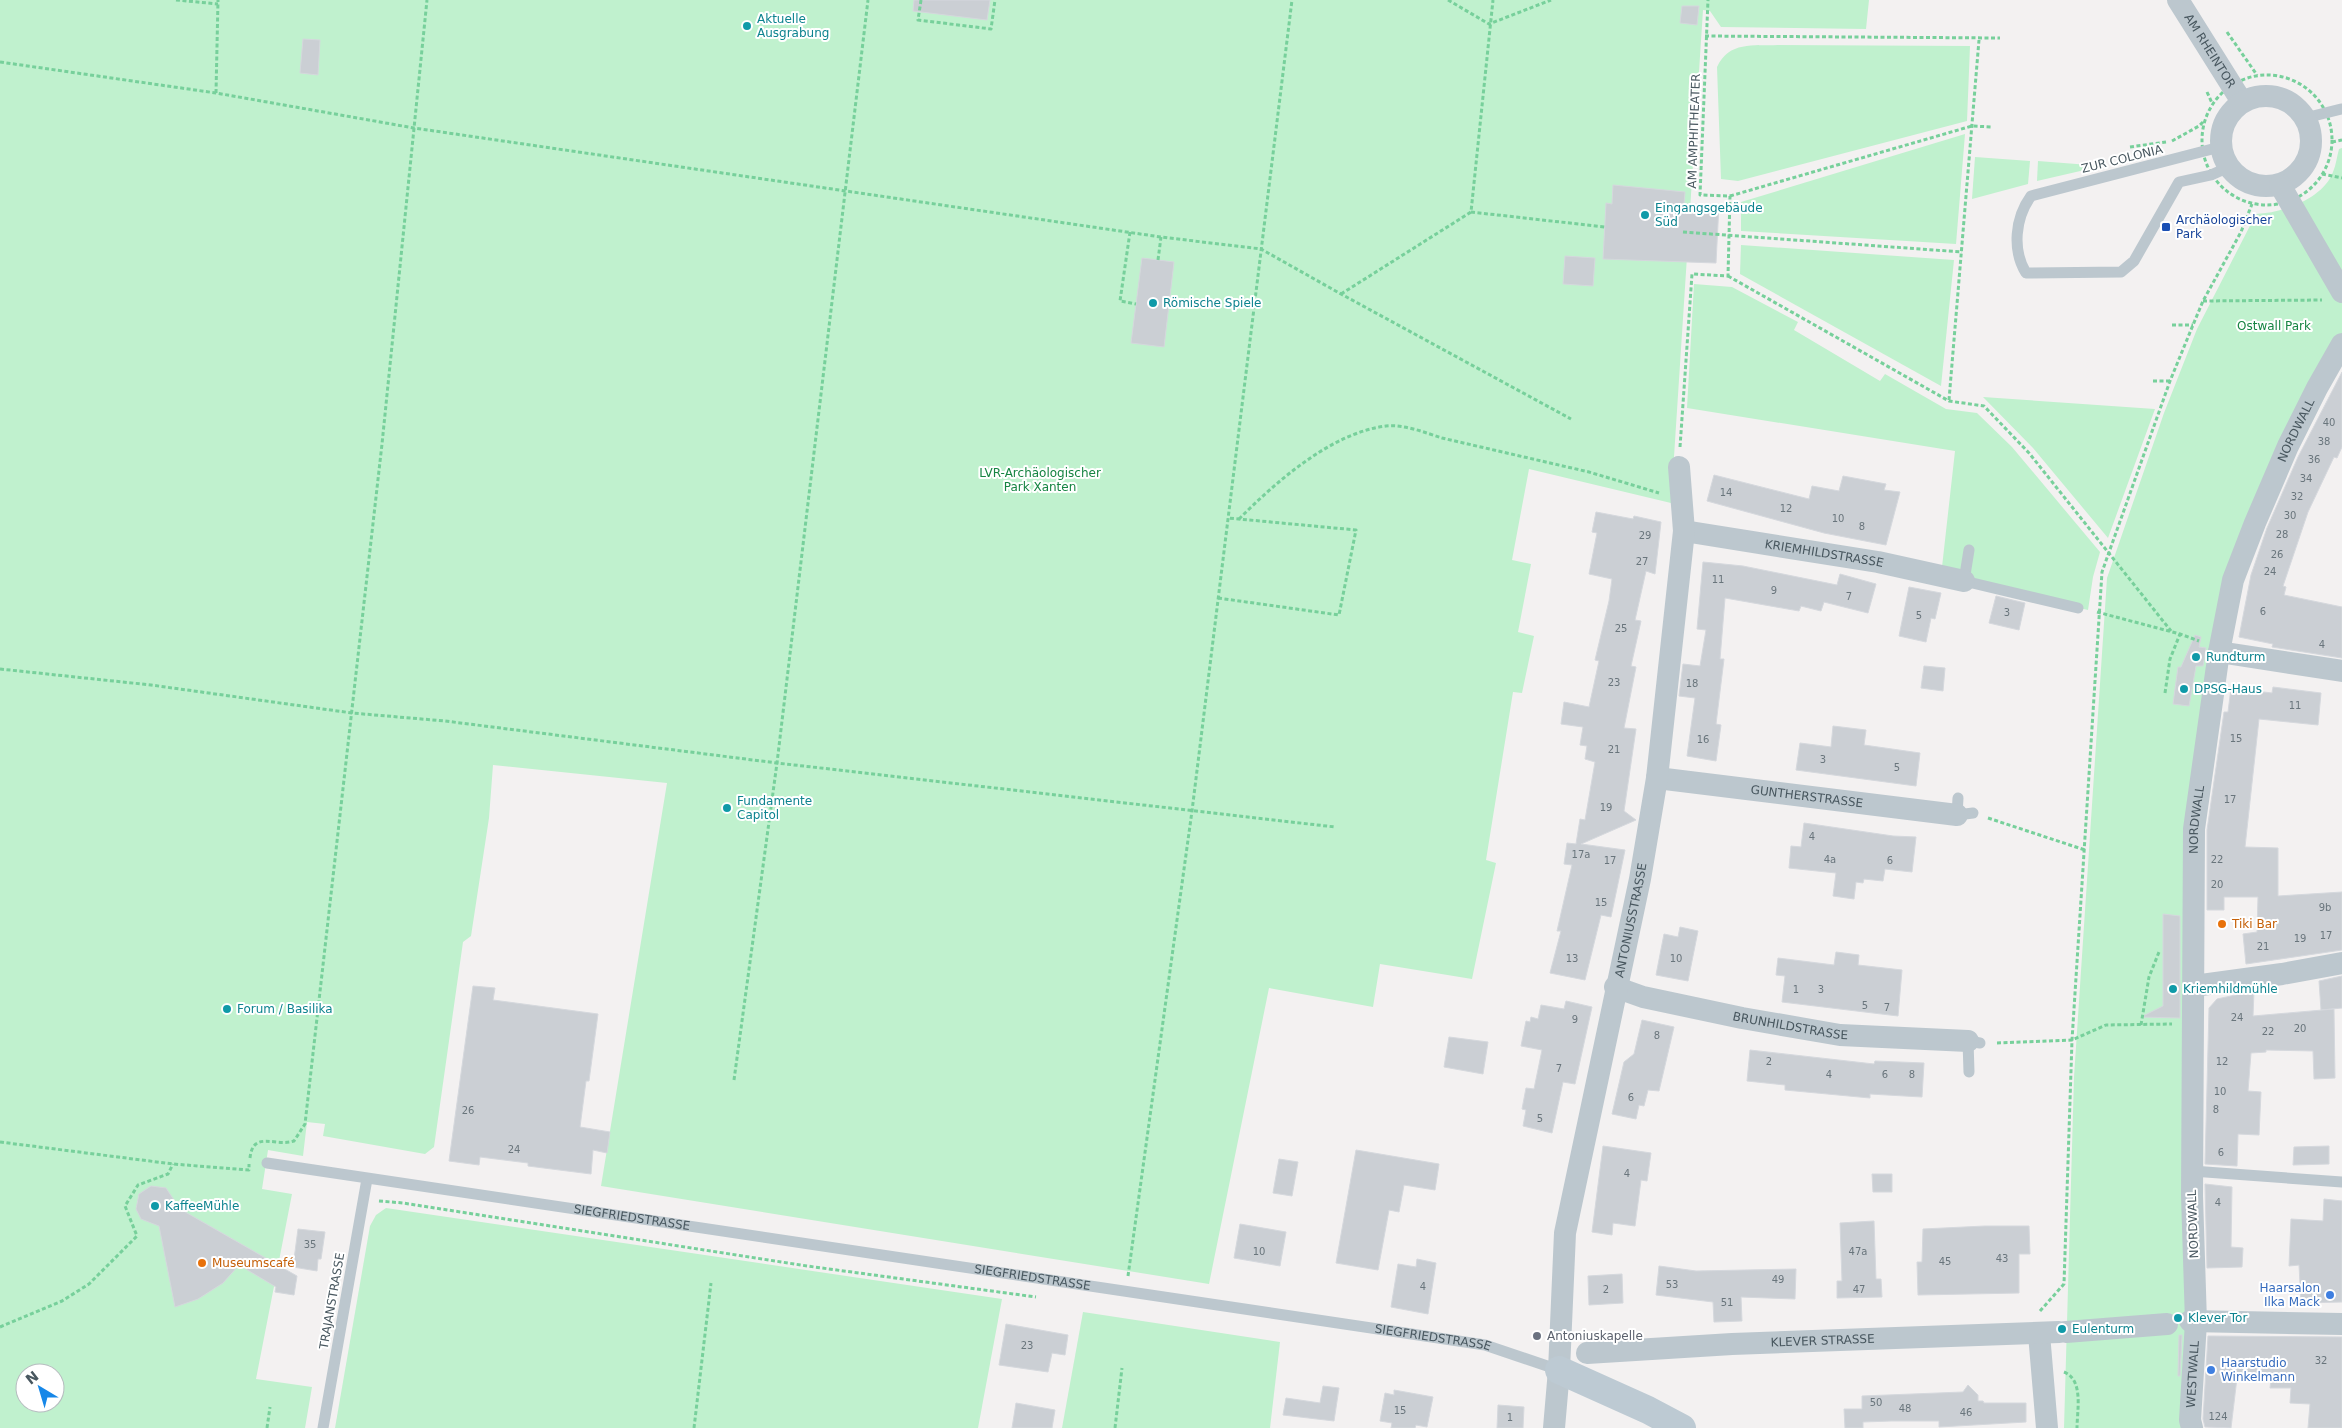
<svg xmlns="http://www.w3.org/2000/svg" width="2342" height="1428" font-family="'DejaVu Sans',sans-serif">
	<rect width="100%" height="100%" fill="#f3f1f1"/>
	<g fill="#c0f1ce" fill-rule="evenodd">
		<path d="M0,0H1869L1866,29L1721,27L1710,11L1703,10L1671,503L1529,469L1512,560L1531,564L1518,632L1534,636L1522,693L1513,692L1486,860L1496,863L1472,979L1380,964L1373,1007L1269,988L1209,1284L601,1186L667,783L493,765L489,818L471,936L463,942L434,1147L425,1154L323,1136L325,1124L307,1122L303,1156L268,1150L262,1189L292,1194L256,1379L312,1387L305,1428H0ZM25,1373H55V1403H25Z"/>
		<path d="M1778,45L1970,46L1967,121L1738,181L1721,179L1717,67C1729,41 1753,46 1778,45Z"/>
		<path d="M1965,134L1956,244L1741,231V202Z"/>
		<path d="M2342,148V344L2255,523L2194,829L2192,1428H2064L2074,1077L2107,578L2164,413L2197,329L2256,214C2282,213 2323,199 2333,172C2336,165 2337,156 2339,149Z"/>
		<path d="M1975,157L2030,161L2028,184L1972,199Z"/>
		<path d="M2038,161L2102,166L2037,181Z"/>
		<path d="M1741,245L1954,260L1941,386L1740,274Z"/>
		<path d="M1694,284L1732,287L1798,322L1794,330L1880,381L1885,374L1946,409L1977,413L2012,447L2100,552L2093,577L2088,610L1941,576L1955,451L1687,408Z"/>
		<path d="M1983,397L2155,409L2108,538L2033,448Z"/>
		<path d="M386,1208L1002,1299L978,1428H335L370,1226L376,1215Z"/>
		<path d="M1083,1312L1280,1342L1270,1428H1062Z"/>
	</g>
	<g fill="#cbcfd4" stroke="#d5d8dd">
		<path d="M914,0H990L987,20L913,11Z"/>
		<path d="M1682,6H1699L1697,25L1680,23Z"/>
		<path d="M303,39L320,40L318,75L300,73Z"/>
		<path d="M1613,185L1685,192L1684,204L1719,205L1716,263L1603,259L1606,203L1612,204Z"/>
		<path d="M1565,256L1595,258L1593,286L1563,284Z"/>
		<path d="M1142,258L1174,262L1164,347L1131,343Z"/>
		<path d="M2342,372V447L2337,458L2334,457L2308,512L2283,586L2286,587L2284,595L2342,607V658L2272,647L2273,644L2239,637L2251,575L2267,528L2298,457Z"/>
		<path d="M1714,475L1809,499L1812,486L1839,491L1843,476L1886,484L1884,490L1900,492L1886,545L1824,533L1707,501Z"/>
		<path d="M1596,512L1633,519L1634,516L1661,522L1655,574L1646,571L1635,620L1641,621L1631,666L1636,667L1624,728L1636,729L1624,811L1636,820L1581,844L1625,850L1611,917L1601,915L1585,980L1550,973L1561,931H1557L1572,865L1564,864L1567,843L1576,844L1580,819L1585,820L1595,762L1585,759L1587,746L1580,745L1583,727L1561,724L1564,702L1589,707L1599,661L1595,660L1609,601L1612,579L1589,574L1597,533L1592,532Z"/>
		<path d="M1703,562L1743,566L1837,585L1840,574L1876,584L1868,613L1824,602L1821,611L1801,606L1799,611L1725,598L1720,659H1724L1716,724L1721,725L1716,761L1687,756L1695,698L1679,696L1683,664L1700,666L1706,630L1697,629Z"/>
		<path d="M1909,587L1941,593L1935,619L1931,618L1926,642L1899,636Z"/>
		<path d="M1996,596L2025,603L2019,630L1989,623Z"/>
		<path d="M2195,635L2201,637L2199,647L2206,648L2203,666H2196L2189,706L2173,704L2178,667H2181Z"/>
		<path d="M1924,666L1945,668L1943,691L1921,688Z"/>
		<path d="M2273,687L2321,693L2318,725L2259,719L2245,847L2278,848V896L2342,892V950L2246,964L2243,934L2257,932L2258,897H2224V910H2207V830L2224,712H2228L2231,688L2272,693Z"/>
		<path d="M1833,726L1866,730L1864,745L1920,753L1916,786L1796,770L1800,743L1831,747Z"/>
		<path d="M1804,823L1893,836L1916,837L1912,872L1885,869L1883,881L1864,879L1863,883L1856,882L1854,899L1833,896L1836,873L1789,868L1791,846L1801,847Z"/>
		<path d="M2163,914L2180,916V1018L2141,1017L2163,1006Z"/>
		<path d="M1680,927L1698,931L1688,981L1656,975L1664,934L1678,937Z"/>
		<path d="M1836,952L1859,955L1858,965L1902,970L1898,1016L1782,1002L1785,976L1776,975L1778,958L1834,965Z"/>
		<path d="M2342,976V1008L2321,1010L2319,981Z"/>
		<path d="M473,986L495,988L493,1000L598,1014L589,1081H586L580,1127L610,1132L607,1153L593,1150L591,1174L528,1166V1163L480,1157L479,1165L449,1161Z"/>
		<path d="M2254,991L2253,1016L2334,1009L2335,1078L2314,1079L2313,1051L2266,1050V1052L2251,1053L2248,1091L2261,1092L2259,1135L2238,1134L2237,1166L2205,1164L2209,1008L2217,999Z"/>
		<path d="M1566,1001L1592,1007L1575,1084L1563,1082L1552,1133L1523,1126L1526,1110L1522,1109L1526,1088L1534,1089L1542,1050L1521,1046L1526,1021L1530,1022L1531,1017L1538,1019L1541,1005L1564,1009Z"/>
		<path d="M1642,1020L1674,1027L1659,1091L1648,1090L1644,1106L1639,1105L1636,1119L1612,1114L1624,1062L1634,1054Z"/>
		<path d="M1449,1037L1488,1042L1483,1074L1444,1067Z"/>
		<path d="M1750,1050L1874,1064L1875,1061L1924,1063L1922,1097L1870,1094V1098L1785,1090V1085L1747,1081Z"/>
		<path d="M1603,1146L1651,1153L1647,1181L1641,1180L1635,1226L1613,1223L1612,1235L1592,1232Z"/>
		<path d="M2329,1146V1164L2293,1165L2294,1147Z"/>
		<path d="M1356,1150L1439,1164L1435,1190L1404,1185L1399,1212L1389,1210L1378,1270L1336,1263Z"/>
		<path d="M1279,1159L1298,1162L1292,1196L1273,1193Z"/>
		<path d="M1872,1174H1892V1192H1873Z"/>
		<path d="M2205,1184L2232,1187L2231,1247L2243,1248L2242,1267L2207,1268Z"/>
		<path d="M151,1186L166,1188L180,1209L297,1276L294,1295L275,1292L276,1287L239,1265L223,1283L198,1299L175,1307L159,1226L141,1219L136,1209L139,1194Z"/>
		<path d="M2324,1199L2342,1201V1302L2301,1303L2299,1265L2289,1266L2291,1219L2323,1221Z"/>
		<path d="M1874,1221L1876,1279H1881L1882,1297L1837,1298V1281H1842L1840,1223Z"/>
		<path d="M1240,1224L1286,1232L1280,1266L1234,1258Z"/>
		<path d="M1985,1226H2029L2030,1254H2019V1293L1918,1295L1917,1262H1922L1923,1229Z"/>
		<path d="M298,1229L325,1232L321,1259H318L317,1271L293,1267Z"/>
		<path d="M1417,1259L1436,1263L1428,1314L1391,1307L1398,1264L1416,1267Z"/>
		<path d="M1659,1266L1696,1271L1796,1269L1795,1299L1741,1297L1742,1321L1714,1322L1713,1302L1656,1295Z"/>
		<path d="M1622,1274L1623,1303L1589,1305L1588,1276Z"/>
		<path d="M1006,1324L1068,1335L1065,1355L1052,1353L1048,1372L999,1365Z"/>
		<path d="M2179,1335H2182L2180,1376H2178Z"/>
		<path d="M2208,1336L2342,1337V1428H2308L2310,1404L2290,1403L2291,1388H2270L2271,1379L2237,1378L2231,1428L2205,1427L2203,1419Z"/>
		<path d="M1968,1385L1978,1395V1401H1983L1984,1403H2026V1422L1939,1427V1421H1891L1863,1422V1428H1845L1844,1409H1862V1396L1963,1392Z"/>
		<path d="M1323,1386L1339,1388L1334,1421L1283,1415L1286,1398L1320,1403Z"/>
		<path d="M1394,1390L1433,1397L1427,1427L1416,1425L1415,1428H1391L1392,1423L1380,1421L1385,1393L1394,1395Z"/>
		<path d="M1016,1403L1055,1410L1052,1428H1012Z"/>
		<path d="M1498,1405L1524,1407L1523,1428H1497Z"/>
	</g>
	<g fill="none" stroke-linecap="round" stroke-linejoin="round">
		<g stroke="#77d09b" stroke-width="3" stroke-dasharray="4 2.5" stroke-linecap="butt">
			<path d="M176,0L218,4"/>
			<path d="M921,0L918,20L991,29L995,0"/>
			<path d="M1448,0L1489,24L1551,0"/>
			<path d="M2227,32L2257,75"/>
			<path d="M1705,36L2000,38"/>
			<path d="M0,62L216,93L414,128L1161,237L1261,249L1341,294L1571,419"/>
			<circle cx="2267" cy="140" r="65"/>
			<path d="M2207,92L2212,103"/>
			<path d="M216,93L218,0"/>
			<path d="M2172,141L2199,126L2203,122"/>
			<path d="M2332,142L2342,140"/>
			<path d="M2130,147L2166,142"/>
			<path d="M2322,174L2342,178"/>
			<path d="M1730,196L1972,126L1993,127"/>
			<path d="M1471,212L1605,227"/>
			<path d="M1130,232L1120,301L1136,304"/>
			<path d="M1683,232L1962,252"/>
			<path d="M1158,260L1161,237"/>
			<path d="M1728,276L1949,401L1984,406L2029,453L2171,631"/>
			<path d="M1341,294L1471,212L1493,0"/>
			<path d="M2203,301L2322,300"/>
			<path d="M2172,325H2193"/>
			<path d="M2153,381H2170"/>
			<path d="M1949,400L1979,40"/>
			<path d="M1680,447L1692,274L1728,276L1730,196L1700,195L1708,0"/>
			<path d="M1239,519C1277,481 1331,433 1386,426C1404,424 1426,433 1442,438L1589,472L1659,493"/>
			<path d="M1218,598L1339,615L1356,530L1228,518"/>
			<path d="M2097,612L2180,634L2199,641"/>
			<path d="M0,669L151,685L352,713L445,721L777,763L1335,827"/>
			<path d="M2165,693L2170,659L2180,634"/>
			<path d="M1988,818L2085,850"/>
			<path d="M2141,1025L2149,977L2159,952"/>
			<path d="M1997,1043L2072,1040L2106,1025L2172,1024"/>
			<path d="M734,1080L777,763L868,0"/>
			<path d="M0,1142L173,1164L249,1170V1164"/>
			<path d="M250,1158C253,1130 275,1147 294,1141L305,1124L382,444L427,0"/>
			<path d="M379,1201L403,1203L807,1266L1036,1297"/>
			<path d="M1128,1276L1192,811L1292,0"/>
			<path d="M2040,1311L2064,1284L2072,1040L2102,572L2170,381L2193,325L2203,301L2241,232L2252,204"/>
			<path d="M0,1327L62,1301L89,1284L137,1236L125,1206L138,1185L168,1174L173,1164"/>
			<path d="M2064,1372C2084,1380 2077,1411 2077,1428"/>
			<path d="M267,1428L270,1407"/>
			<path d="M694,1428L711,1283"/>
			<path d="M1115,1428L1122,1368"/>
		</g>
		<g stroke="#bcc7ce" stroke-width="11">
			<path d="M2305,118L2341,109"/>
			<path d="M2220,147L2031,196C2015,218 2012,250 2026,273L2121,272L2134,261L2179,182L2211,175L2229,167"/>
			<path d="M1969,550L1964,581L2078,608"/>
			<path d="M1958,798L1957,815L1973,813"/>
			<path d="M1969,1072L1968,1041L1980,1043"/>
			<path id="s1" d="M267,1163L1485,1345L1559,1370"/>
			<path d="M2192,1171L2342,1182"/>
			<path d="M323,1428L367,1179"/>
		</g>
		<g stroke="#bcc7ce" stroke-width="22">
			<path id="s2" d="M2178,0L2242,102"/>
			<circle cx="2266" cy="141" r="45"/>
			<path d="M2280,185L2342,292"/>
			<path id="s3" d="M1684,531L1878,562L1964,581"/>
			<path d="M2219,652L2342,671"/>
			<path id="s4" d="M1657,778L1957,815"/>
			<path d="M2194,986L2282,974L2342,963"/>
			<path id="s5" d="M1615,987L1643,997L1742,1018L1840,1035L1968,1041"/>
			<path d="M2190,1321L2342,1324"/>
			<path d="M2066,1332L2167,1324"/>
			<path d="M2039,1334L2047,1428"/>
			<path id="s6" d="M1587,1353L1732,1344L2059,1332"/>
			<path id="s7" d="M1554,1428L1559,1370L1565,1233L1640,879L1657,778L1684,531L1679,467"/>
			<path id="s8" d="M2192,1428L2190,1420L2196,1322L2192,1196L2194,829L2219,652L2233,580L2255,523L2288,446L2317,388L2342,344"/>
		</g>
		<path stroke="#bdcad3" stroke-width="28" d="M1559,1370L1648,1410L1682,1428"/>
	</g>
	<g fill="#0f9aa8" stroke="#fff" stroke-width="2">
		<circle cx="747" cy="26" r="5"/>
		<circle cx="1645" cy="215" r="5"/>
		<circle cx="1153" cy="303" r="5"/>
		<circle cx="2196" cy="657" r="5"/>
		<circle cx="2184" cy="689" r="5"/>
		<circle cx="727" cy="808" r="5"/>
		<circle cx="2173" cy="989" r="5"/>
		<circle cx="227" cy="1009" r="5"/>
		<circle cx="155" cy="1206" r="5"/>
		<circle cx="2178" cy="1318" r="5"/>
		<circle cx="2062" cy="1329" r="5"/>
	</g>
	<rect fill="#1a4fb4" stroke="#fff" stroke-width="2" x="2161" y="222" width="10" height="10" rx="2.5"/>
	<g fill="#e8710a" stroke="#fff" stroke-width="2">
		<circle cx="2222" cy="924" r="5"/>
		<circle cx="202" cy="1263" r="5"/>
	</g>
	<g fill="#3f7fe0" stroke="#fff" stroke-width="2">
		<circle cx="2330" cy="1295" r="5"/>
		<circle cx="2211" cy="1370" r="5"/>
	</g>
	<circle fill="#6b7280" stroke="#fff" stroke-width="2" cx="1537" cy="1336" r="5"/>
	<g text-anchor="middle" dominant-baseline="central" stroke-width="4" stroke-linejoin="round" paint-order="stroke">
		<g font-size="10" fill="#69757c">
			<text x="2329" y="422">40</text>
			<text x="2324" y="441">38</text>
			<text x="2314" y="459">36</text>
			<text x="2306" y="478">34</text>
			<text x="1726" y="492">14</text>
			<text x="2297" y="496">32</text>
			<text x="1786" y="508">12</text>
			<text x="2290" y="515">30</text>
			<text x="1838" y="518">10</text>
			<text x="1862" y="526">8</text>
			<text x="2282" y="534">28</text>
			<text x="1645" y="535">29</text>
			<text x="2277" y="554">26</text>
			<text x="1642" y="561">27</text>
			<text x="2270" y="571">24</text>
			<text x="1718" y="579">11</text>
			<text x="1774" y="590">9</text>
			<text x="1849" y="596">7</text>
			<text x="2263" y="611">6</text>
			<text x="2007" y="612">3</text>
			<text x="1919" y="615">5</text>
			<text x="1621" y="628">25</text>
			<text x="2322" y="644">4</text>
			<text x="1614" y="682">23</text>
			<text x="1692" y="683">18</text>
			<text x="2295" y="705">11</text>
			<text x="2236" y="738">15</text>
			<text x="1703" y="739">16</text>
			<text x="1614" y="749">21</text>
			<text x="1823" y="759">3</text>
			<text x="1897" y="767">5</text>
			<text x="2230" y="799">17</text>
			<text x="1606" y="807">19</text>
			<text x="1812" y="836">4</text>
			<text x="1581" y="854">17a</text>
			<text x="1830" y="859">4a</text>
			<text x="2217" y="859">22</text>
			<text x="1610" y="860">17</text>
			<text x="1890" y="860">6</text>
			<text x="2217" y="884">20</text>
			<text x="1601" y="902">15</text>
			<text x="2325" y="907">9b</text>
			<text x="2326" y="935">17</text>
			<text x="2300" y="938">19</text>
			<text x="2263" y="946">21</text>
			<text x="1572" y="958">13</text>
			<text x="1676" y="958">10</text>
			<text x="1796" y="989">1</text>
			<text x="1821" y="989">3</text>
			<text x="1865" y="1005">5</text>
			<text x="1887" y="1007">7</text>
			<text x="2237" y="1017">24</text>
			<text x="1575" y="1019">9</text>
			<text x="2300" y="1028">20</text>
			<text x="2268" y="1031">22</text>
			<text x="1657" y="1035">8</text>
			<text x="1769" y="1061">2</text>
			<text x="2222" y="1061">12</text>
			<text x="1559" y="1068">7</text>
			<text x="1829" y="1074">4</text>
			<text x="1885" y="1074">6</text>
			<text x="1912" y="1074">8</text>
			<text x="2220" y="1091">10</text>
			<text x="1631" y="1097">6</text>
			<text x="2216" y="1109">8</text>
			<text x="468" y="1110">26</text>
			<text x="1540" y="1118">5</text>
			<text x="514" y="1149">24</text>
			<text x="2221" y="1152">6</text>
			<text x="1627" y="1173">4</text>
			<text x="2218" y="1202">4</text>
			<text x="310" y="1244">35</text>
			<text x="1259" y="1251">10</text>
			<text x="1858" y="1251">47a</text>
			<text x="2002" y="1258">43</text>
			<text x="1945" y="1261">45</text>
			<text x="1778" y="1279">49</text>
			<text x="1672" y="1284">53</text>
			<text x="1423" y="1286">4</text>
			<text x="1606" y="1289">2</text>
			<text x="1859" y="1289">47</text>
			<text x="1727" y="1302">51</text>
			<text x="1027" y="1345">23</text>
			<text x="2321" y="1360">32</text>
			<text x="1876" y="1402">50</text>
			<text x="1905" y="1408">48</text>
			<text x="1400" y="1410">15</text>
			<text x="1966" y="1412">46</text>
			<text x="2218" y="1416">124</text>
			<text x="1510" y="1417">1</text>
		</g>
		<g font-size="12" fill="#0d838f" stroke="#fff" text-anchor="start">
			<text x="757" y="19">Aktuelle<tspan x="757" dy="14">Ausgrabung</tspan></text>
			<text x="1655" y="208">Eingangsgebäude<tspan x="1655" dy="14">Süd</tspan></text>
			<text x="1163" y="303">Römische Spiele</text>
			<text x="2206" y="657">Rundturm</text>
			<text x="2194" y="689">DPSG-Haus</text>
			<text x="737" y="801">Fundamente<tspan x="737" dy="14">Capitol</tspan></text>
			<text x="2183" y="989">Kriemhildmühle</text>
			<text x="237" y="1009">Forum / Basilika</text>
			<text x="165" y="1206">KaffeeMühle</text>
			<text x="2188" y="1318">Klever Tor</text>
			<text x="2072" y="1329">Eulenturm</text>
		</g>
		<g font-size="12" fill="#48575f" stroke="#fff">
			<text stroke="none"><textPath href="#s2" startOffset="60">AM RHEINTOR</textPath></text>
			<text transform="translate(1694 131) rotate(-88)">AM AMPHITHEATER</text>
			<text transform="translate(2122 159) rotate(-14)">ZUR COLONIA</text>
			<text stroke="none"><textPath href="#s8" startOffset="1014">NORDWALL</textPath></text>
			<text stroke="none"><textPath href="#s3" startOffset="142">KRIEMHILDSTRASSE</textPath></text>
			<text stroke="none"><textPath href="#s4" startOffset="151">GUNTHERSTRASSE</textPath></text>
			<text stroke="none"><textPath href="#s8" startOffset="609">NORDWALL</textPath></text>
			<text stroke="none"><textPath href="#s7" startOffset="515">ANTONIUSSTRASSE</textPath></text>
			<text stroke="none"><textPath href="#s5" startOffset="180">BRUNHILDSTRASSE</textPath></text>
			<text stroke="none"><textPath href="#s1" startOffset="369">SIEGFRIEDSTRASSE</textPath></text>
			<text transform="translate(2193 1224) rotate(-92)">NORDWALL</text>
			<text stroke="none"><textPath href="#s1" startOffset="774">SIEGFRIEDSTRASSE</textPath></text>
			<text transform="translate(332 1301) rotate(-80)">TRAJANSTRASSE</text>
			<text stroke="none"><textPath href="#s1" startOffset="1179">SIEGFRIEDSTRASSE</textPath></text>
			<text stroke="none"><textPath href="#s6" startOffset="236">KLEVER STRASSE</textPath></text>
			<text stroke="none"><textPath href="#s8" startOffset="54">WESTWALL</textPath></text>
		</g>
		<g font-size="12" fill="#164399" stroke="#fff" text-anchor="start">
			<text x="2176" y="220">Archäologischer<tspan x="2176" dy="14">Park</tspan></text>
		</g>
		<g font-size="12" fill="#168442" stroke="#fff">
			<text x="2274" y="326">Ostwall Park</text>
			<text x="1040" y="473">LVR-Archäologischer<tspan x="1040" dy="14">Park Xanten</tspan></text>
		</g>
		<g font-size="12" fill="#c56008" stroke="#fff" text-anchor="start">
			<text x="2232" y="924">Tiki Bar</text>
			<text x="212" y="1263">Museumscafé</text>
		</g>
		<g font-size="12" fill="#366cbe" stroke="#fff" text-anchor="end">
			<text x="2320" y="1288">Haarsalon<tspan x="2320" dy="14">Ilka Mack</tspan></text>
			<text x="2221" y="1363" text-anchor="start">Haarstudio<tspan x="2221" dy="14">Winkelmann</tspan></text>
		</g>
		<g font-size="12" fill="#5b616d" stroke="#fff" text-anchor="start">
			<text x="1547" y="1336">Antoniuskapelle</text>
		</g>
	</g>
	<g transform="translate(40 1388) rotate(322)"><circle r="24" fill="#ffffff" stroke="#b6bcbf"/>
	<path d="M0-4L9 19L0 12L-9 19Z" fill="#1687e8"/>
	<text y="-8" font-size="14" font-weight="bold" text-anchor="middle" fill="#48575f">N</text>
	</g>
</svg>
